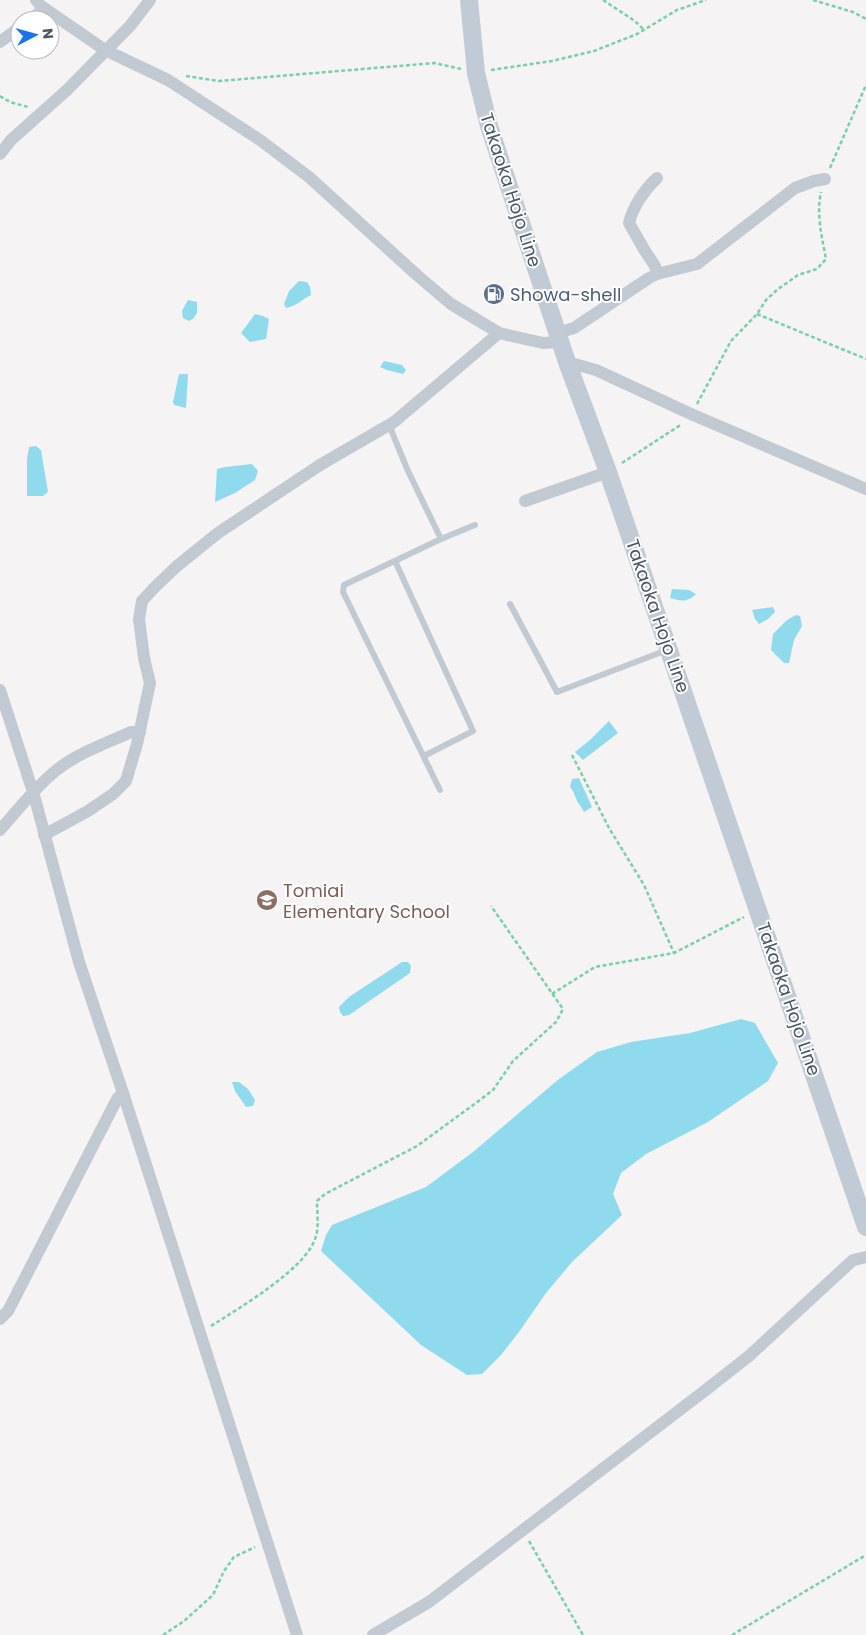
<svg xmlns="http://www.w3.org/2000/svg" width="866" height="1635" font-family="Poppins,sans-serif">
	<rect width="100%" height="100%" fill="#f5f3f3"/>
	<g fill="#90daee">
		<path d="M299,281L307,282L310,287L311,295C301,300 297,306 286,308L284,304L289,291Z"/>
		<path d="M188,300L197,302V313L193,319L189,321L183,318L182,311Z"/>
		<path d="M255,314L263,316L269,319L266,339L250,342L241,333Z"/>
		<path d="M384,361L402,365L406,370L403,374L387,370L380,367Z"/>
		<path d="M179,374H188L186,408L174,405L173,402Z"/>
		<path d="M36,446L41,450L48,492L43,496H27V459L29,447Z"/>
		<path d="M252,464L258,471L255,480L235,493L215,502L217,469L225,467Z"/>
		<path d="M672,589L689,590L696,594C687,603 681,601 670,598Z"/>
		<path d="M773,607L775,612L768,619L759,624L755,619L752,610Z"/>
		<path d="M796,615L800,616L802,626L794,640L789,663H784L771,650L773,634L787,620Z"/>
		<path d="M609,721L618,733L583,760L575,752L590,740Z"/>
		<path d="M579,778L592,807L584,812C582,807 577,803 576,798C574,794 574,792 570,787L572,779Z"/>
		<path d="M402,962H408L411,966L410,973L349,1015L343,1016L340,1012L339,1007L349,997Z"/>
		<path d="M741,1019L755,1023L778,1063L768,1081L708,1122L646,1154L621,1173L613,1194L622,1215L572,1262L546,1293L519,1332L501,1355L482,1374L467,1375L421,1345L321,1251L326,1235L332,1225L426,1187L473,1152L559,1079L597,1052L631,1042L690,1033Z"/>
		<path d="M232,1082H239L248,1089L255,1100L253,1106L246,1107L235,1091Z"/>
	</g>
	<g fill="none" stroke-linecap="round" stroke-linejoin="round">
		<g stroke="#7ad0a6" stroke-width="2.5" stroke-dasharray="4 2.5" stroke-linecap="butt">
			<path d="M603,0L635,21L644,30"/>
			<path d="M813,0L853,12L866,19"/>
			<path d="M491,70L552,61L594,51L637,34L677,10L706,0"/>
			<path d="M186,76L219,81L435,63L461,69"/>
			<path d="M0,96L10,102L28,107"/>
			<path d="M830,168L866,85"/>
			<path d="M757,314L866,359"/>
			<path d="M697,404L731,341L757,314L766,300L778,289L798,275L817,269L826,259C822,238 816,213 821,192"/>
			<path d="M622,463L682,424"/>
			<path d="M572,755L609,828L644,885L674,953"/>
			<path d="M552,994L595,967L674,953L744,917"/>
			<path d="M211,1326C239,1308 308,1268 316,1236C319,1226 317,1212 317,1201L325,1194L417,1146L480,1100L493,1090L513,1061L556,1022L563,1009L491,906"/>
			<path d="M529,1541L583,1635"/>
			<path d="M163,1635L184,1621L213,1595L224,1571L234,1557L255,1547"/>
			<path d="M732,1635L866,1555"/>
		</g>
		<g stroke="#c1cad2" stroke-width="6">
			<path d="M389,425L408,471L441,539"/>
			<path d="M395,561L473,731L424,756"/>
			<path d="M510,604L557,692L667,650"/>
			<path d="M440,790L343,592L344,585L441,539L475,525"/>
		</g>
		<g stroke="#c1cad2" stroke-width="12">
			<path d="M36,0L41,6L105,50L168,80L260,140L309,177L418,276L451,304L499,333L543,343L561,342"/>
			<path d="M30,20L44,9"/>
			<path d="M0,42L20,27"/>
			<path d="M0,154L11,140L67,90L130,26L150,0"/>
			<path d="M657,178C644,190 633,207 629,223L645,251L655,266L657,274"/>
			<path d="M557,333L574,328L649,278L657,274L697,264L795,188L814,181L825,179"/>
			<path d="M567,362L596,370L691,414L866,489"/>
			<path d="M525,501L608,472"/>
			<path d="M0,690L34,795L79,962L123,1093L297,1635"/>
			<path d="M0,830C17,811 33,790 53,773C75,754 105,744 131,732H140"/>
			<path d="M44,835L88,811L113,794L126,781L137,744L150,683L144,658L139,619L142,601L155,587L177,566L218,533L320,465L394,422L499,333"/>
			<path d="M0,1319L8,1311L117,1099L123,1093"/>
			<path d="M373,1635L429,1602L707,1389L749,1356L853,1260L866,1257"/>
		</g>
		<path stroke="#c1cbd6" stroke-width="18" d="M469,0L476,73L489,126L567,362L608,472L866,1227"/>
	</g>
	<defs>
		<g id="fuel-disc" transform="scale(1.125)"><circle r="9.5" fill="#5c6f8a" stroke="#fff"/><path d="M-5.5-6h7V0h2V4h1.3V-2.5L3-4.5l.8-.8L6-3V5H2.5V1h-1V6h-7ZM-4.2-4.7v3.2H.2V-4.7Z" fill="#fff"/></g>
		<g id="school-disc" transform="scale(1.125)"><circle r="9.5" fill="#8d6e63" stroke="#fff"/><path d="M0-5L7-2L0 1L-7-2ZM-4 1L0 2.5L4 1V4Q0 6-4 4Z" fill="#fff"/></g>
	</defs>
	<g fill-rule="evenodd">
		<use href="#fuel-disc" x="494" y="294"/>
		<use href="#school-disc" x="267" y="900"/>
	</g>
	<g text-anchor="middle" dominant-baseline="central" stroke-width="4" stroke-linejoin="round" paint-order="stroke">
		<g font-size="18" fill="#4a5661" stroke="#fff">
			<text transform="translate(511 190) rotate(72)">Takaoka Hojo Line</text>
			<text transform="translate(658 616) rotate(71)">Takaoka Hojo Line</text>
			<text transform="translate(789 999) rotate(71)">Takaoka Hojo Line</text>
		</g>
		<g font-size="18" fill="#4e5e75" stroke="#fff" text-anchor="start">
			<text x="510" y="294">Showa-shell</text>
		</g>
		<g font-size="18" fill="#785e54" stroke="#fff" text-anchor="start">
			<text x="283" y="890">Tomiai<tspan x="283" dy="21">Elementary School</tspan></text>
		</g>
	</g>
	<g transform="translate(35 35) rotate(84)"><circle r="24" fill="#ffffff" stroke="#b7bbc0"/>
	<path d="M0-4L9 19L0 12L-9 19Z" fill="#1a73e8"/>
	<text y="-8" font-size="14" font-weight="bold" text-anchor="middle" fill="#4a5661">N</text>
	</g>
</svg>
